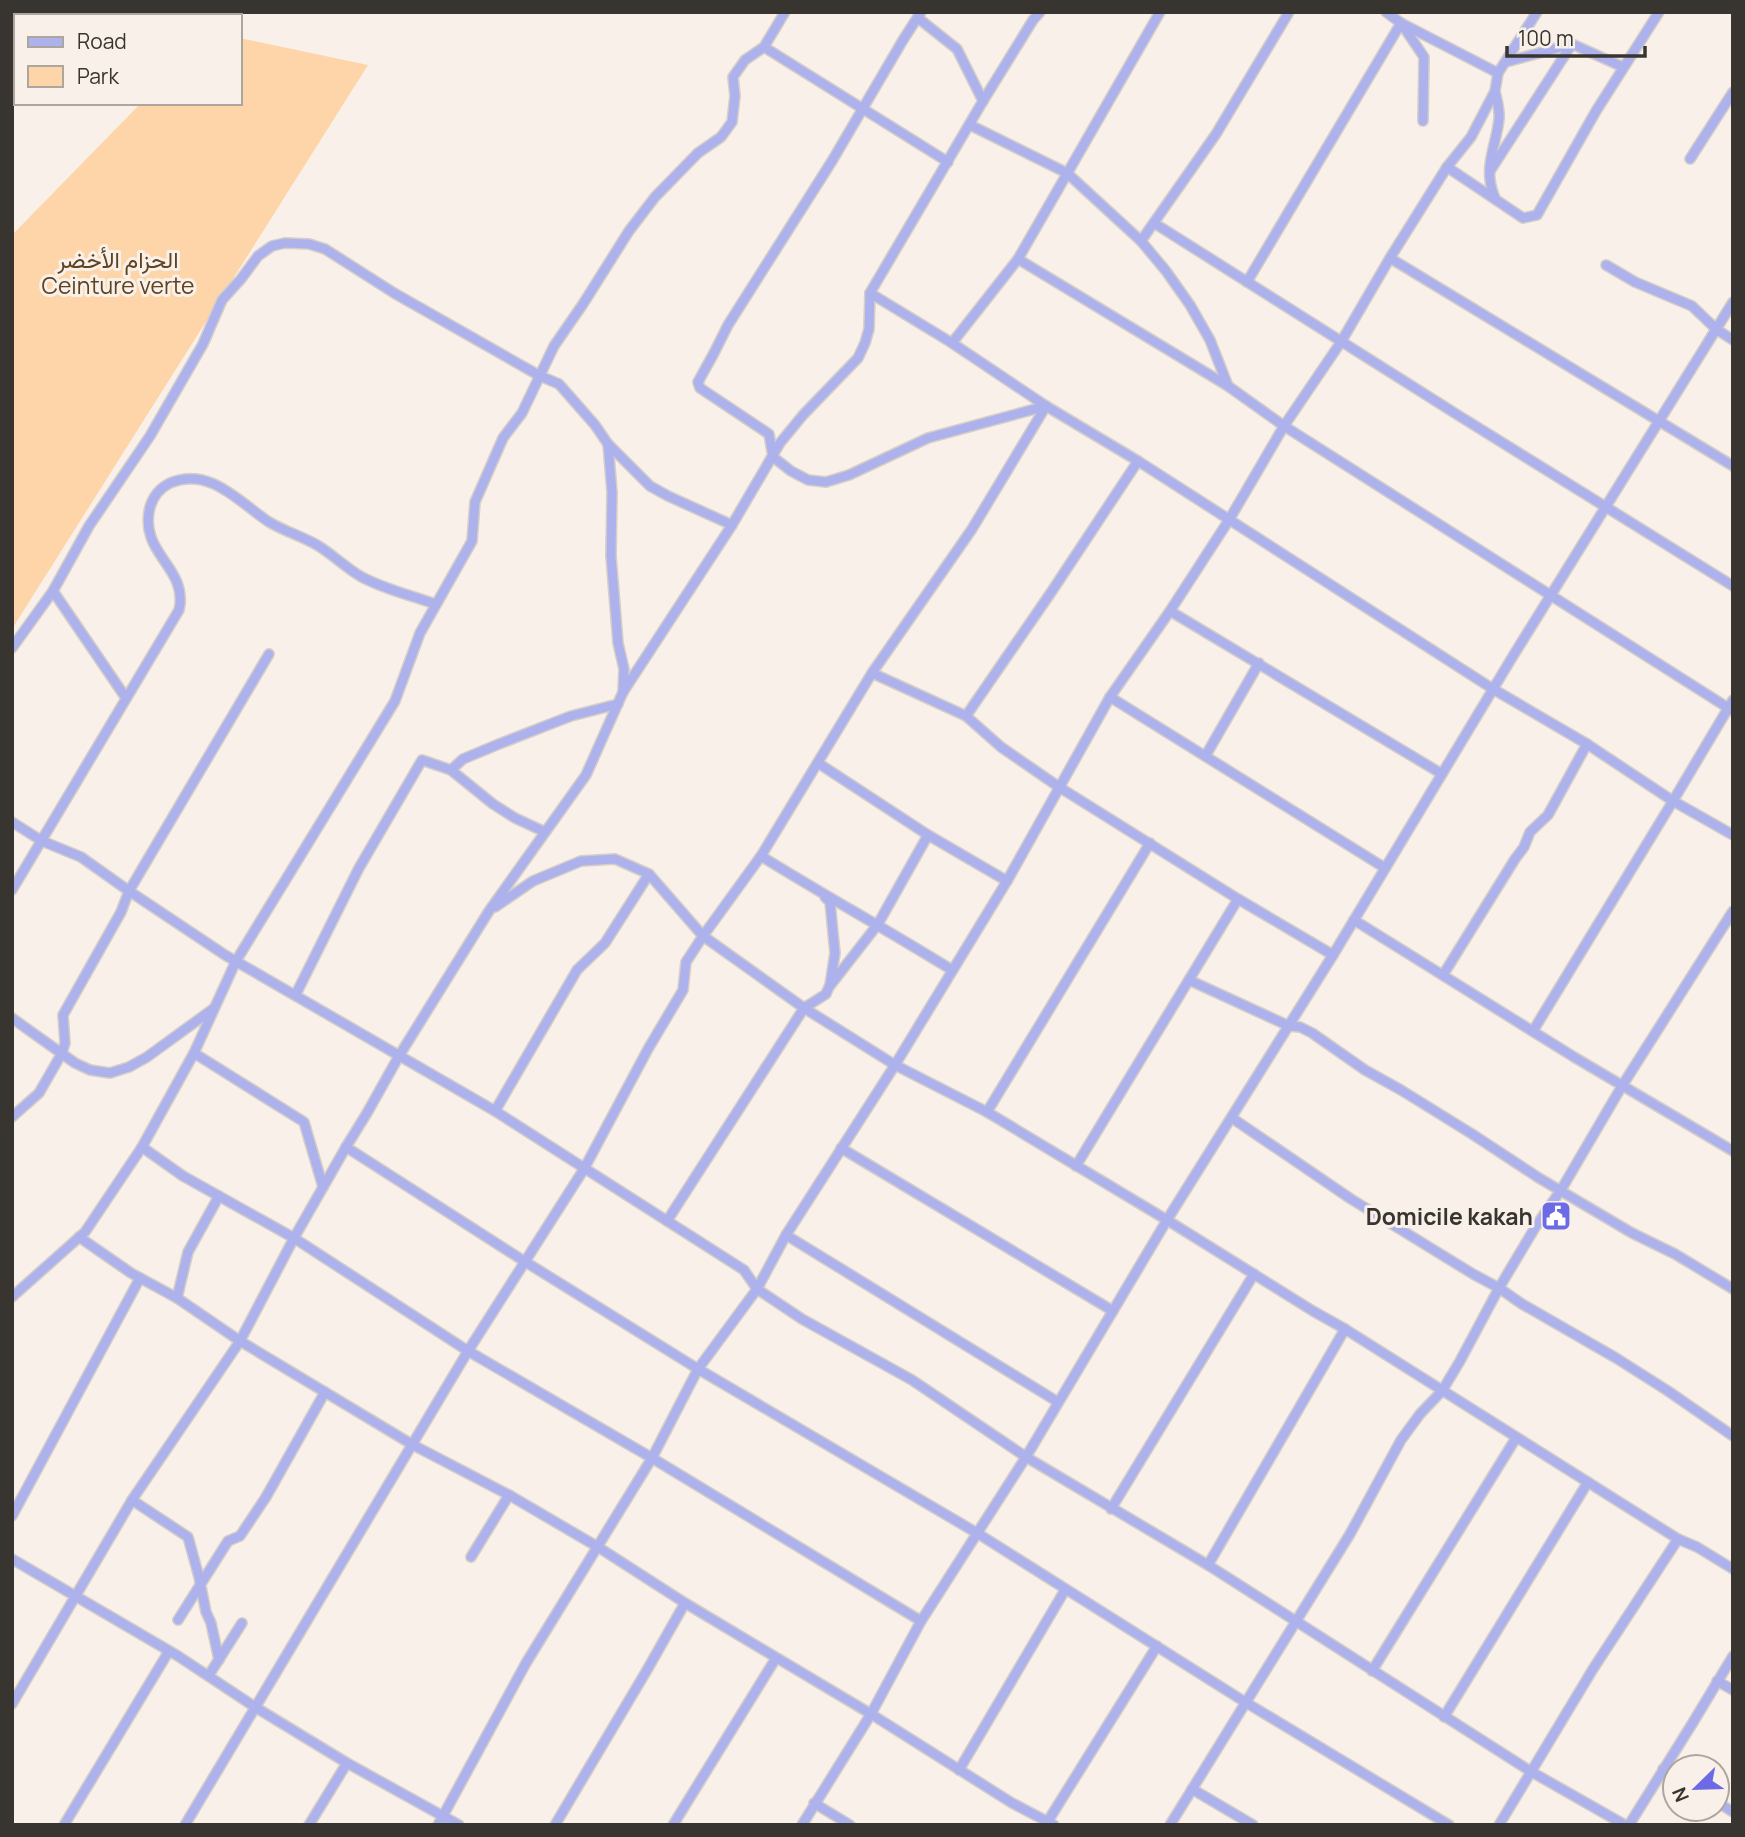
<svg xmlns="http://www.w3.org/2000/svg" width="1745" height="1837" font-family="Manrope,Vazirmatn,sans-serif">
	<rect width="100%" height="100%" fill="#f9f1e9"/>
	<path fill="#fed5a8" d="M240,38L368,65L12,629V235L141,103H240Z"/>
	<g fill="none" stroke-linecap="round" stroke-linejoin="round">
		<g stroke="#d6cfc8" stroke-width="12">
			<g id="street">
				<path d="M921,12L903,40L832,161L728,325L714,353L698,382L700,388L769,434L773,457L791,471L808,480L826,482L849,475L928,438L1046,406"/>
				<path d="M1386,12L1401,23L1498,73"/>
				<path d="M918,18L957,49L983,101"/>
				<path d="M764,47L948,162"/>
				<path d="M1506,62L1572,44L1623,67"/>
				<path d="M970,125L1067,173L1141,241L1166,271L1190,305L1210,340L1228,386"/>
				<path d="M1690,159L1733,92"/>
				<path d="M1447,167L1523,218L1537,215L1596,111L1659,12"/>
				<path d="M1490,171L1572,44"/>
				<path d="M1495,198C1482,168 1496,148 1499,119C1500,110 1497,100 1495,91"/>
				<path d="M1154,223L1461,417L1733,586"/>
				<path d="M1141,241L1216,134L1289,12"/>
				<path d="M1390,258L1733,466"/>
				<path d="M1018,259L1228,386L1284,426L1733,711"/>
				<path d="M1606,265L1635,282L1692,306L1716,329L1733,340"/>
				<path d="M1247,282L1401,23L1424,57L1423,121"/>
				<path d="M870,293L952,343L1046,406L1138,461L1493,689L1587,744L1673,801L1733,835"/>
				<path d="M952,343L1018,259L1160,12"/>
				<path d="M608,444L612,492L611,556L618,643L624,669L623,692"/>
				<path d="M53,591L126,698"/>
				<path d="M1170,611L1442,774"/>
				<path d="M12,648L53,591L89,526L150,436L203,344L222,300L241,279L258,256L272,246L285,243L309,244L325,249L394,293L540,376L559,384L595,425L608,444L650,486L668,496L732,525"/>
				<path d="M872,673L966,716L1001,747L1059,787L1238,899L1333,955"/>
				<path d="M1110,697L1385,868"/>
				<path d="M966,716L1052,591L1138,461"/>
				<path d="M1206,755L1259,663"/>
				<path d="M818,763L928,835L1007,881"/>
				<path d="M451,770L493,804L515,818L545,832"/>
				<path d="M12,822L42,841L81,857L129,891L225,955L495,1111L744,1270L757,1289L802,1319L912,1380L1026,1457L1208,1565L1530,1771L1625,1825"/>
				<path d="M761,856C824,895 889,931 952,970"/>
				<path d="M12,890L179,610C189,567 138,554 150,507C153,497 160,488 170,483C210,466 240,503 269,522C284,531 301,536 317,545C332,554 345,567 360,576C383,589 410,595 435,604"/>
				<path d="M825,897L830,902L835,953L830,985"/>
				<path d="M495,907L533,881L581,861L615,859L649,874L703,936L804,1008L895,1065L987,1112L1167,1220L1313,1311L1345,1329L1678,1539L1697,1547L1733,1569"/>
				<path d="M1354,920L1574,1057L1733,1151"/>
				<path d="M1443,975L1515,859L1524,847L1530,832L1548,815L1587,744"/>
				<path d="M1189,980L1289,1026L1300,1027L1312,1033L1365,1070L1401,1090L1472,1134L1539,1178L1632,1233L1675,1254L1733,1289"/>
				<path d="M296,994L359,868L422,760L451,770L463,759L499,744L571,716L618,704"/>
				<path d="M12,1018L75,1063L90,1070L110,1073L129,1067L147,1057L213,1009"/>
				<path d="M1533,1031L1673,801L1733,700"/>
				<path d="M194,1053L304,1122L323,1187"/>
				<path d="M495,1111L577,970L605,943L649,874"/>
				<path d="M987,1112L1150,843"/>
				<path d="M12,1117L39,1093L62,1053L65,1043L63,1015L121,912L129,891L269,654"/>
				<path d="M1232,1118L1351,1199L1473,1274L1499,1288L1522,1304L1616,1358L1668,1391L1733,1436"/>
				<path d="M142,1147L183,1176L294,1238L468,1351L652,1458L921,1621"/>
				<path d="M346,1147L524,1261L698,1369L977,1533L1245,1702L1449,1825"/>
				<path d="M841,1148L1113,1311"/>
				<path d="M1076,1166L1238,899"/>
				<path d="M667,1221L804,1008L826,994L829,987L878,924L928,835"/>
				<path d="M786,1235L1058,1402"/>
				<path d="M79,1237L131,1273L177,1298L240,1341L413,1445L509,1495L598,1547L685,1603L871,1714L1012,1803L1054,1825"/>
				<path d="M12,1297L85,1232L142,1147L194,1053L236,961L395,701L420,633L472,541L475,502L503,438L522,413L554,346L583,304L629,231L655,197L698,153L721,137L732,122L735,96L733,77L745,60L764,47L785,12"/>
				<path d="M177,1298L188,1252L219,1196"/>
				<path d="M132,1500L188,1537L199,1577L206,1612L211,1623L219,1660"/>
				<path d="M1111,1509L1254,1274"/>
				<path d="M12,1516L140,1278"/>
				<path d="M471,1557L509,1495"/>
				<path d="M12,1559L178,1656L255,1707L347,1763L459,1825"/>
				<path d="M1208,1565L1345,1329"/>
				<path d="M178,1620L228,1541L240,1536L266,1497L325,1392"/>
				<path d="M1372,1671L1516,1438"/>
				<path d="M209,1675L242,1623"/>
				<path d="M1717,1681L1733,1690"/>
				<path d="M12,1704L132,1500L240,1341L294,1238L346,1147L367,1113L399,1056L489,911L586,775L623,692L732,525L780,443L803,415L858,358L865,343L869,329L870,293L983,101L1033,20L1040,12"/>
				<path d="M1444,1717L1588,1482"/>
				<path d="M1663,1769L1675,1776"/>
				<path d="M959,1770L1065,1590"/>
				<path d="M1192,1789L1253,1825"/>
				<path d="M1717,1802L1733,1812"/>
				<path d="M814,1803L850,1825"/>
				<path d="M1048,1821L1157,1646"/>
				<path d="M64,1825L169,1651"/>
				<path d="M185,1825L468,1351L584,1169L648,1049L683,990L686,962L703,936L761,856L872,673L972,529L1046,406"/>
				<path d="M309,1825L347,1763"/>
				<path d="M438,1825L526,1663L652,1458L698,1369L757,1289L786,1235L895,1065L1007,881L1110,697L1170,611L1229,520L1284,426L1341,342L1390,258L1447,167L1471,137L1495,91L1498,73L1537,12"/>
				<path d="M555,1825L647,1670L685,1603"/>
				<path d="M673,1825L776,1658"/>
				<path d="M802,1825L871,1714L921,1621L1026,1457L1167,1220L1333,955L1513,656L1733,302"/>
				<path d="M1170,1825L1350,1534L1401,1440L1420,1414L1442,1391L1460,1361L1499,1288L1536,1226L1561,1190L1622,1086L1733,911"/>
				<path d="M1499,1825L1593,1669L1678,1539"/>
				<path d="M1629,1825L1692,1724L1733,1656"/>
			</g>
		</g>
		<use href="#street" stroke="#adb2ed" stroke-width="9"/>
	</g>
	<defs>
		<g id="civic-square" transform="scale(1.575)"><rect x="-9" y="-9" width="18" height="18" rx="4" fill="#6c6ae4" stroke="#f9f1e9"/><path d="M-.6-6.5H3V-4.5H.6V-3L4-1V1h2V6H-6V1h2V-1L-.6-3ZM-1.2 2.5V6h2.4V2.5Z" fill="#fff"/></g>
	</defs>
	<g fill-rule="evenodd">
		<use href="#civic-square" x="1556" y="1216"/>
	</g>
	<g text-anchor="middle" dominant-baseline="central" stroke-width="6" stroke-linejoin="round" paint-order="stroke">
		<g font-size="23" fill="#5f4220" stroke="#f9f1e9">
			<text x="118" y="259">الحزام الأخضر<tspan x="118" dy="26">Ceinture verte</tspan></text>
		</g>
		<g font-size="23" font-weight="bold" fill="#383531" stroke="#f9f1e9" text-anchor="end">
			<text x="1533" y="1216">Domicile kakah</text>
		</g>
	</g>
	<rect width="1745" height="1837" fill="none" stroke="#383531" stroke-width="28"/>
	<rect x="14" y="14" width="228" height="91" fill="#f9f1e9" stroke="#aca69f" stroke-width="2"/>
	<rect x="28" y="37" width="35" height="10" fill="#adb2ed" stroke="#aca69f" stroke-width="2"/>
	<text x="77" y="49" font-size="21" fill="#383531">Road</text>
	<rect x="28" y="66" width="35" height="21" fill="#fed5a8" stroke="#aca69f" stroke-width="2"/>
	<text x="77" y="84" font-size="21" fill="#383531">Park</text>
	<g transform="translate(1696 1788) rotate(247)"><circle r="33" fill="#f9f1e9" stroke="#aca69f" stroke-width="2"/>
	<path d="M0-5L12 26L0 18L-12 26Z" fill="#6c6ae4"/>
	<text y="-10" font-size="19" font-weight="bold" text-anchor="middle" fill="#383531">N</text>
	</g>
	<path d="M1507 46v10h138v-10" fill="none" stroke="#383531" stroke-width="3.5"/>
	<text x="1518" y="46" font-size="21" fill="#383531" stroke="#f9f1e9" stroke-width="5" paint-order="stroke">100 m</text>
</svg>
